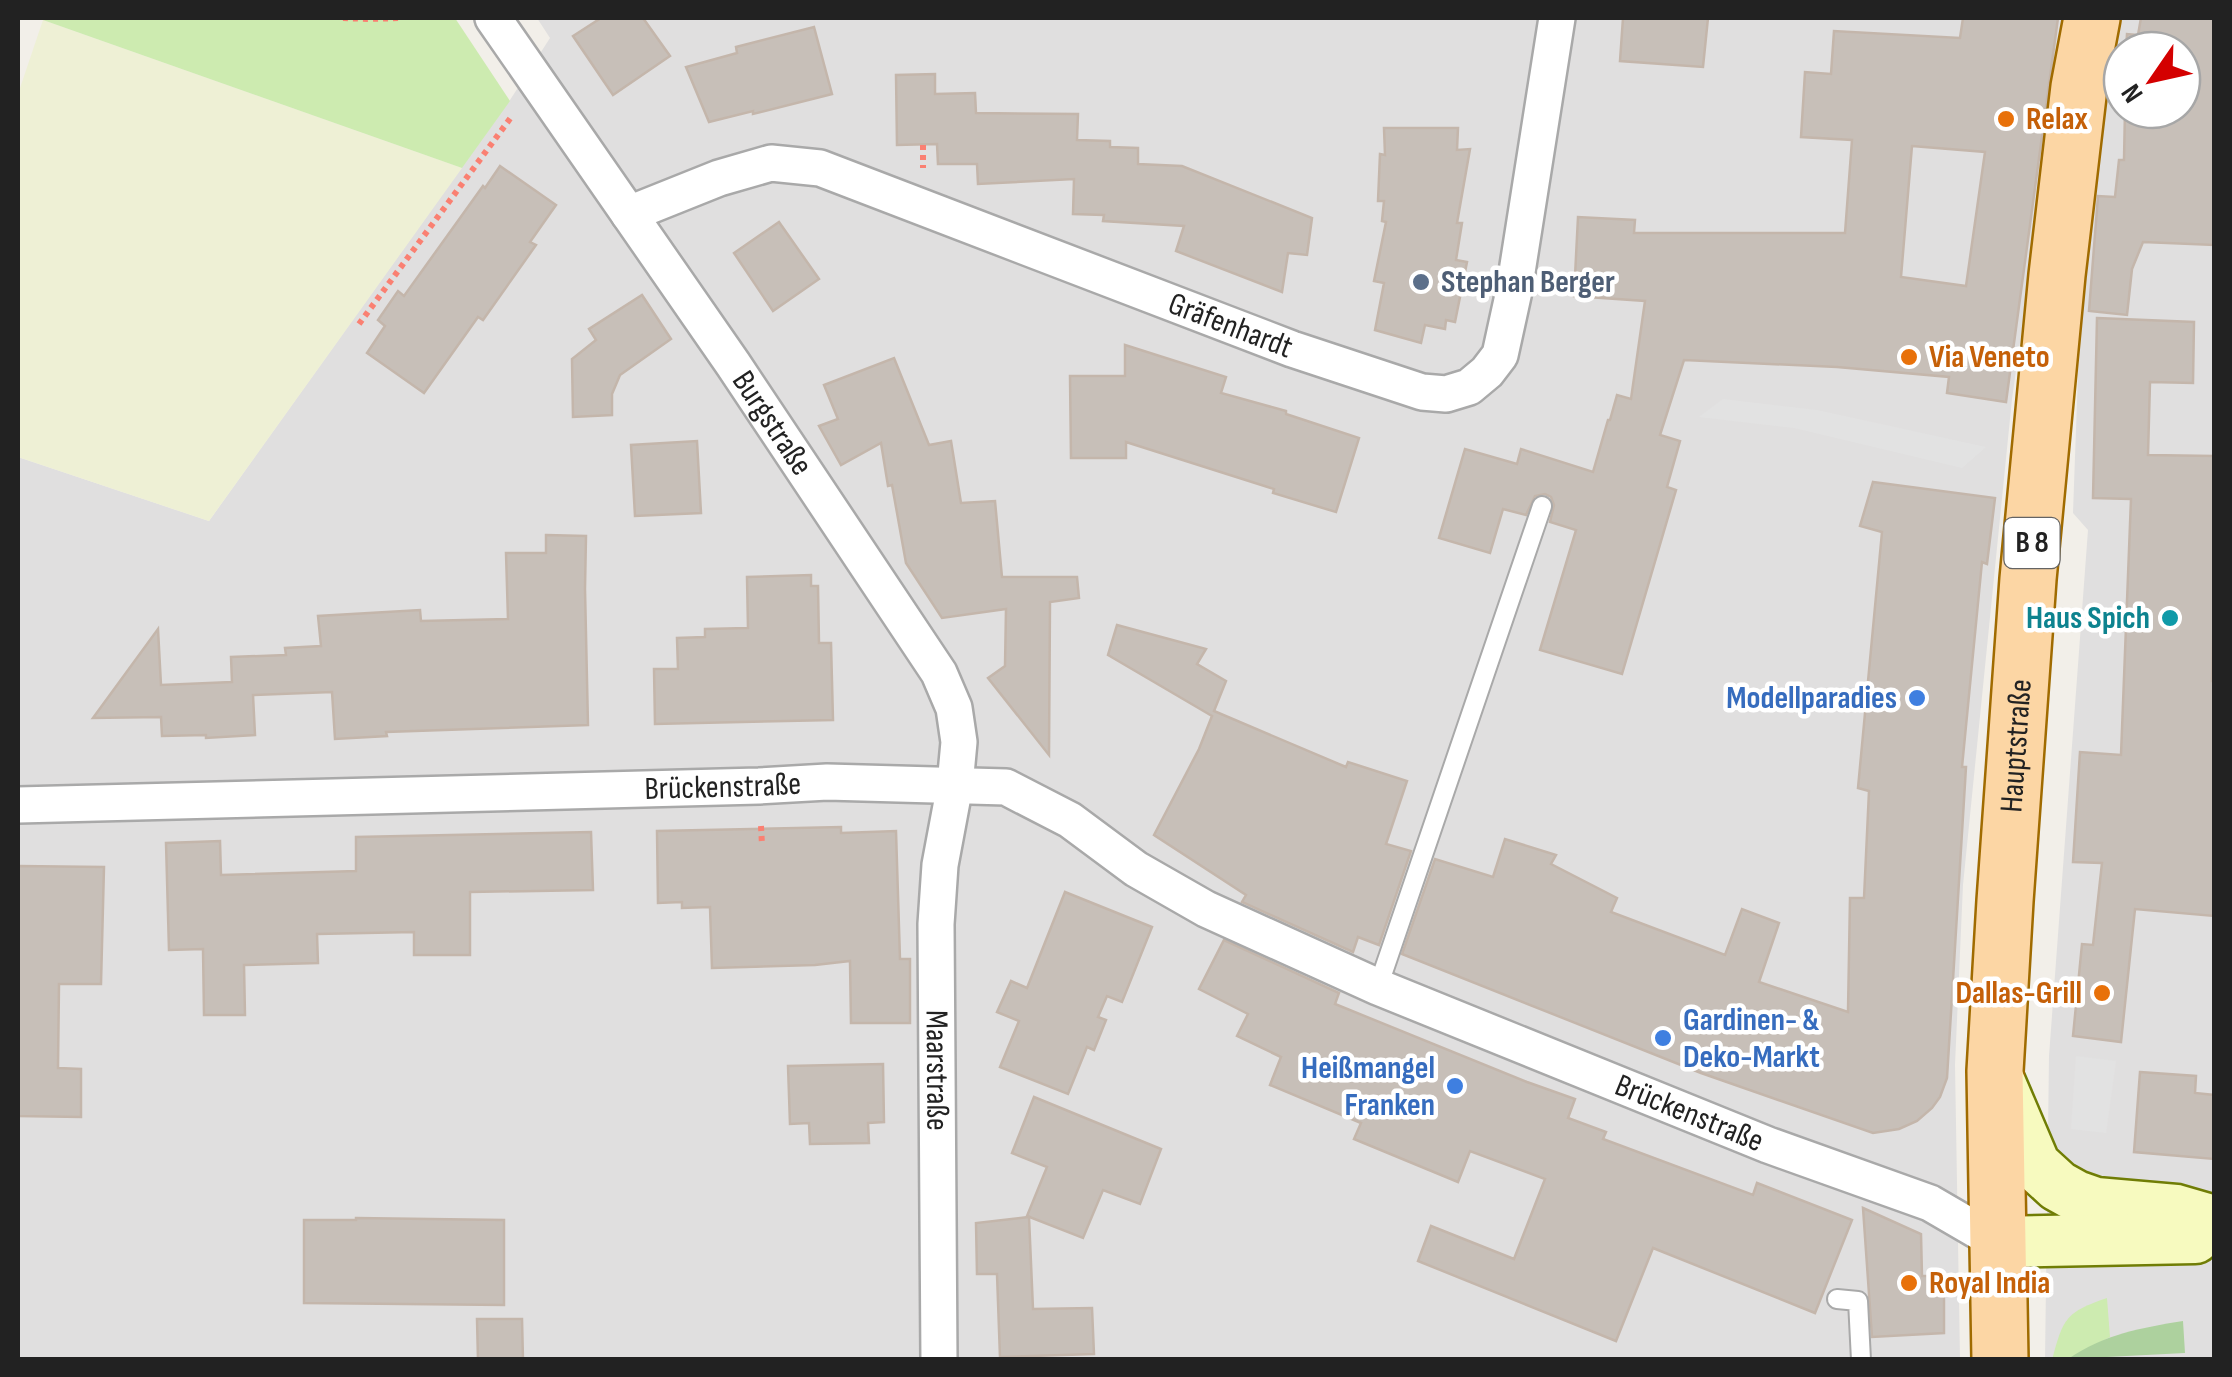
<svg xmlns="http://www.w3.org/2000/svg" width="2232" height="1377" font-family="'Sofia Sans Condensed',sans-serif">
	<rect width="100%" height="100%" fill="#f2efe9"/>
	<g fill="#e0dfdf" fill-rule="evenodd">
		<path d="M537,18H2066L2012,399L1963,885L1955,1065L1960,1359L18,1360V457L209,521L510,100L550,38Z"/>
		<path d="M2115,18H2214V1359L2045,1360L2049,1056L2088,530L2073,513L2080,318L2106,73ZM2122,50H2182V110H2122Z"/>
	</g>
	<path fill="#eef0d5" d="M43,20L462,168L209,521L18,457V94Z"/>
	<g fill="#cdebb0">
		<path d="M44,18H455L510,101L462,168L43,20Z"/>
		<path d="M2107,1298L2110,1337L2068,1359L2052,1360C2063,1318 2066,1312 2107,1298Z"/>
	</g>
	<path fill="#add19e" d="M2183,1321L2185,1353L2068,1359C2105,1334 2140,1328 2183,1321Z"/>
	<g fill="#e2e2e2">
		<path d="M1723,399L1817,410L1986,447L1962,468L1794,428L1699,417Z"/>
		<path d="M2076,1056L2116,1061L2106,1133L2071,1129Z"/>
	</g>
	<g fill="#c7bfb8" stroke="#c4b6ab" stroke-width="2.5" fill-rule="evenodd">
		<path d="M601,18H643L670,56L613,95L573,36Z"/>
		<path d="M1623,18H1708L1703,67L1620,61Z"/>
		<path d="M1963,18H2058L2006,402L1947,393L1949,377L1837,367L1684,360L1660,435L1680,441L1667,487L1676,490L1622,674L1540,650L1576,530L1550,522L1554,505L1551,497L1545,494L1535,496L1526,515L1503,509L1490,553L1439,538L1465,449L1517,464L1521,449L1593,472L1608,420H1610L1617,395L1631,399L1645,301L1574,296L1578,217L1635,220L1634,233H1845L1852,140L1801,137L1805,72L1831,74L1834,31L1960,38ZM1912,146L1985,152L1966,286L1901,277Z"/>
		<path d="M2141,18H2214V245L2143,242L2132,269L2127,315L2089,311L2098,196L2115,197L2119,160H2124L2125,110H2182V50H2126L2127,34L2138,35Z"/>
		<path d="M814,27L832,94L753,114V111L709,122L686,67L737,53L736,47Z"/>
		<path d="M935,74V94L975,93L976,113L1078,114L1077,140L1110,141V147L1138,148V164L1182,166L1312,218L1307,255L1288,253L1282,292L1176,251L1184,226L1103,221L1104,215L1073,214L1074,179L978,184L977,164H938L937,144L897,145L896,75Z"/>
		<path d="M1384,128H1458L1457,150L1470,149L1457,223H1462L1456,260L1467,262L1455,322L1446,320L1445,329L1425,325L1421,343L1375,330L1384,283L1374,281L1386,222L1382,221L1384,201H1378L1380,154L1385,155Z"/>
		<path d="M500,166L556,205L530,242L536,245L483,320L478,317L424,393L367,353L385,326L378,320L398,291L404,296L483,186L485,188Z"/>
		<path d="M779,222L819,279L773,311L734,253Z"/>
		<path d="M642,295L671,339L620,375L612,394V415L573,417L572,359L596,340L589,329Z"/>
		<path d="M2097,318L2194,322L2193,383L2150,382L2148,455L2214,456V599L2212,681H2214V916L2135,909L2121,1042L2073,1036L2082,944L2093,945L2102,863L2073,862L2080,752L2121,755L2131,499L2093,498Z"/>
		<path d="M1125,345L1226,377L1221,393L1286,411V414L1359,438L1336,512L1273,493L1274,489L1126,442V458H1071L1070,376H1125Z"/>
		<path d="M894,358L929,445L951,441L961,503L995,501L1002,577H1077L1079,598L1050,602L1049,755L988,678L1005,666L1006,609L942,618L906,563L892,485L888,486L881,443L841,465L819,426L838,419L824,385Z"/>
		<path d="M697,441L701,513L635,516L631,445Z"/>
		<path d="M1873,482L1995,498L1987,564L1982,562L1962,767H1966L1947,1078L1940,1097L1932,1108L1917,1121L1899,1129L1873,1133L1701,1073L1402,954L1435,859L1493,877L1505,839L1556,855L1551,864L1617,898L1611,912L1725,955L1742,909L1779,923L1759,982L1848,1012L1850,898H1864L1869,791L1858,788L1882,532L1860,526Z"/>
		<path d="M546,535L586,536L585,589L588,725L386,732L387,736L335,739L332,692L253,695L255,735L206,738V735L162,736L161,717L93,718L158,629L161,685L232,682L231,657L286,655L285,648L321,646L318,616L420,610L421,621L508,619L506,553H546Z"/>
		<path d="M811,575V586H818L819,643H831L833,720L655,724L654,669H678L677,638L705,637V629L748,628L747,577Z"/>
		<path d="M1117,625L1206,649L1197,664L1226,681L1214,711L1346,767L1348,762L1407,781L1386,844L1411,851L1379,945L1358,937L1353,952L1242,902L1246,895L1154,835L1199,749L1212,716L1108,655Z"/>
		<path d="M841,827V833L896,831L900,959H910V1023H851L850,961L815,965L712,968L710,907L682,908V902L658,903L657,831Z"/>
		<path d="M591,832L593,890L470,892V955H414V932L317,934L318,963L244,965L245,1015H204L203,949L169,950L166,843L220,841L221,875L356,871V837Z"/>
		<path d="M18,866L104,867L101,984H59L58,1068L81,1069V1117L18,1116Z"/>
		<path d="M1065,892L1152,927L1122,1002L1107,996L1098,1017L1106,1020L1094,1050L1087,1047L1068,1094L1000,1067L1019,1021L997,1012L1011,981L1027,988Z"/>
		<path d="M1224,940L1339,993L1335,1004L1527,1082L1575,1099L1568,1118L1606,1132L1603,1139L1753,1195L1757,1183L1852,1220L1815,1313L1653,1248L1616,1341L1418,1261L1431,1226L1514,1259L1545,1179L1470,1151L1458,1182L1354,1139L1361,1123L1270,1085L1281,1057L1237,1036L1248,1014L1199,989Z"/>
		<path d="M883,1064L884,1122L868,1123L869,1143L810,1144L809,1123L790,1124L788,1066Z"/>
		<path d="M2140,1072L2196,1076L2195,1093L2214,1095V1159L2134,1152Z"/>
		<path d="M1034,1097L1161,1149L1140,1204L1103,1190L1083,1238L1027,1216L1047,1167L1012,1153Z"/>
		<path d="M1863,1208L1921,1234L1922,1276H1944V1333L1872,1337Z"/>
		<path d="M1029,1217L1033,1309L1092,1308L1094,1354L1000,1357L997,1274H977L976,1223Z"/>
		<path d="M356,1218L504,1220V1305L304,1303V1220H356Z"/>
		<path d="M477,1319H522L523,1360H478Z"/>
	</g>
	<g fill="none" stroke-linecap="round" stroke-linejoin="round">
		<g stroke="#a9a9a9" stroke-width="22">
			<g id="lane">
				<path d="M1378,987L1542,506"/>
				<path d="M1837,1299L1858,1301L1861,1360"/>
			</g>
		</g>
		<g stroke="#a9a9a9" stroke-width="40">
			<g id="street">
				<path id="s1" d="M493,18L733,364L939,673L954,708L959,742L955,785L940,865L936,924L939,1360"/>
				<path id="s2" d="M629,214L719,178L771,163L820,168L1292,349L1422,392L1446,394L1469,387L1487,372L1500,355L1514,291L1557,18"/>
				<path id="s3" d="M18,805L759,786L827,782L1006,787L1070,820L1136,869L1206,909L1378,987L1768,1145L1930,1203L1997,1242"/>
			</g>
		</g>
		<g stroke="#707d05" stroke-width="55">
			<g id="secondary">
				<path d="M1997,1076L2035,1165L2058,1186L2076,1196L2096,1203L2176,1210L2214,1221"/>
				<path d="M1997,1242L2195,1238"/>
			</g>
		</g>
		<g stroke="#a06b00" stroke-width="60">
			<g id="primary">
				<path id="s4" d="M2000,1360L1995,1071L2005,901L2028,579L2057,275L2079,87L2092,18"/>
			</g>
		</g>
		<g stroke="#fa8072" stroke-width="6" stroke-dasharray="5 5" stroke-linecap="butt">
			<path d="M343,18L369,19L401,18"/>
			<path d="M923,145V168"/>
			<path d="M359,324L512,116"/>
			<path d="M761,826L762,845"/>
		</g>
		<use href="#lane" stroke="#fff" stroke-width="18"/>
		<use href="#street" stroke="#fff" stroke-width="35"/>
		<use href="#secondary" stroke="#f7fabf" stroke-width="50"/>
		<use href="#primary" stroke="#fcd6a4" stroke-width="55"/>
	</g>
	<g fill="#e8710a" stroke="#fff" stroke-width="4">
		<circle cx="2006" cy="119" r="10"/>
		<circle cx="1909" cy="357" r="10"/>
		<circle cx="2102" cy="993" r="10"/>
		<circle cx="1909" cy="1283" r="10"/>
	</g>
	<circle fill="#5c6f8a" stroke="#fff" stroke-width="4" cx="1421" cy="282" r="10"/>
	<circle fill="#0f9aa8" stroke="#fff" stroke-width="4" cx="2170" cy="618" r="10"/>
	<g fill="#3f7fe0" stroke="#fff" stroke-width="4">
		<circle cx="1917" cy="698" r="10"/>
		<circle cx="1663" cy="1038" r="10"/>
		<circle cx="1455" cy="1086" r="10"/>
	</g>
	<g text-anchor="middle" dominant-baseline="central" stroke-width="9" stroke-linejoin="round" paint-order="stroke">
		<rect fill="#fff" stroke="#646464" stroke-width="2.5" x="2004.5" y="518" width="55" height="50" rx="8"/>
		<g font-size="30" font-weight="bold" fill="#222">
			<text x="2032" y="543">B 8</text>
		</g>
		<g font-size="32" font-weight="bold" fill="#c56008" stroke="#fff" text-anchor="start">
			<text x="2026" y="119">Relax</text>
			<text x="1929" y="357">Via Veneto</text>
			<text x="2082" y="993" text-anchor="end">Dallas-Grill</text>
			<text x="1929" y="1283">Royal India</text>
		</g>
		<g font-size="32" font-weight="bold" fill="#4e5e75" stroke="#fff" text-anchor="start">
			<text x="1441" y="282">Stephan Berger</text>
		</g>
		<g font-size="32" fill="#222" stroke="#fff">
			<text stroke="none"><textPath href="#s2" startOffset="640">Gräfenhardt</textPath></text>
			<text stroke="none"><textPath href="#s1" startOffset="492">Burgstraße</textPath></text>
			<text stroke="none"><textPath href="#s4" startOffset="615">Hauptstraße</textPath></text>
			<text stroke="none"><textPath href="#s3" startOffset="705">Brückenstraße</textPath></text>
			<text stroke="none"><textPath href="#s1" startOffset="1195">Maarstraße</textPath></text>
			<text stroke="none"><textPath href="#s3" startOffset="1748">Brückenstraße</textPath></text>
		</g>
		<g font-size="32" font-weight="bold" fill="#0d838f" stroke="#fff" text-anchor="end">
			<text x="2150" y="618">Haus Spich</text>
		</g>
		<g font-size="32" font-weight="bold" fill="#366cbe" stroke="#fff" text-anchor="end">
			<text x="1897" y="698">Modellparadies</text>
			<text x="1683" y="1020" text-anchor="start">Gardinen- &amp;<tspan x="1683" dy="37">Deko-Markt</tspan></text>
			<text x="1435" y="1068">Heißmangel<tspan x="1435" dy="37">Franken</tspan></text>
		</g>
	</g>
	<rect width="2232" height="1377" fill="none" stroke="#222222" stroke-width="40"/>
	<g transform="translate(2152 80) rotate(236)"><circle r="48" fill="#ffffff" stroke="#a7a7a7" stroke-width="2.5"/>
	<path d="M0-8L18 38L0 25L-18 38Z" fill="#d40000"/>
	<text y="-15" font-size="28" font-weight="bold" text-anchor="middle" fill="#222222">N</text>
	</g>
</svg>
